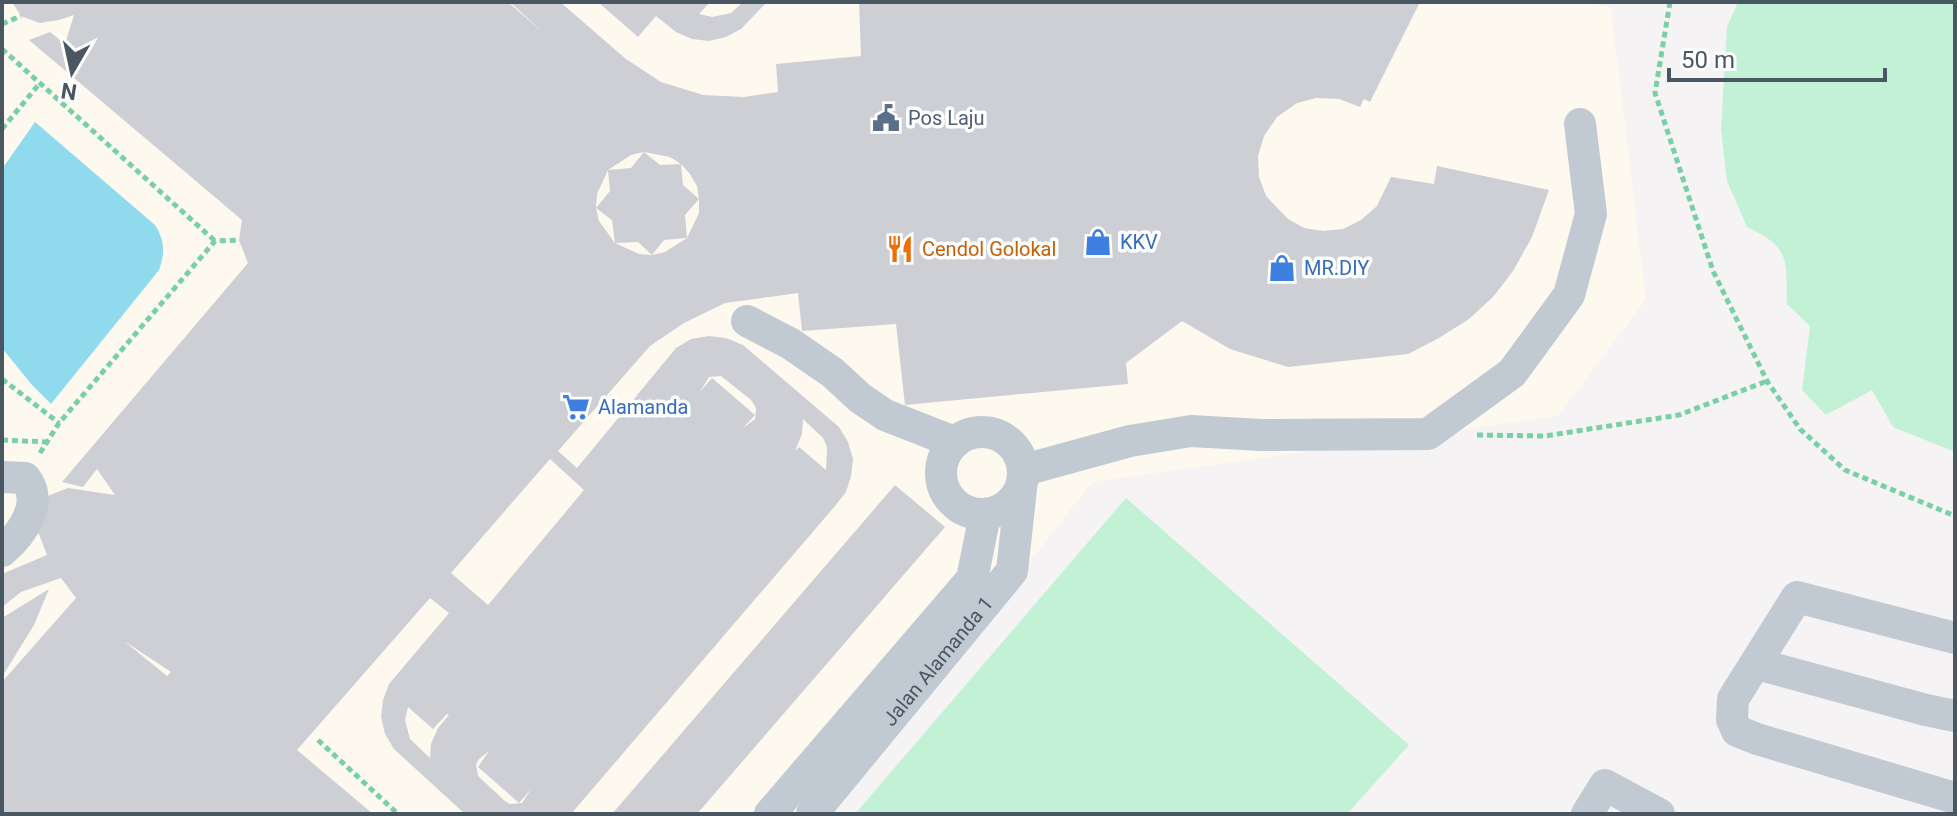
<svg xmlns="http://www.w3.org/2000/svg" width="1957" height="816" font-family="Roboto,sans-serif">
	<rect width="100%" height="100%" fill="#f5f3f3"/>
	<path fill="#fdf9ef" d="M2,2H1586L1611,8L1646,299L1558,416L1092,482L832,814H2Z"/>
	<g fill="#c3f1d5">
		<path d="M1738,2H1955V452L1893,427L1872,390L1826,415L1802,390L1810,326L1787,304C1786,261 1791,247 1747,227L1727,181L1721,129L1727,27Z"/>
		<path d="M1126,498L1409,745L1347,814H855Z"/>
	</g>
	<path fill="#90daee" d="M35,122L155,225C165,241 165,253 159,270L51,404L32,385L2,348V169Z"/>
	<g fill="#cdcfd5" fill-rule="evenodd">
		<path d="M12,2H508L545,34L510,2H560L626,59L661,82L703,95L744,97L778,92L776,64L861,56L859,2H1420L1370,102L1364,99L1360,107L1339,99L1316,98L1297,103L1277,117L1264,136L1258,156L1259,177L1266,196L1288,219L1304,228L1323,231L1343,229L1361,220L1377,206L1391,177L1434,184L1437,166L1549,190L1532,237L1513,271L1493,297L1469,319L1439,338L1408,354L1288,367L1230,349L1182,321L1126,363L1128,384L905,405L896,324L802,331L798,293L725,303L684,323L650,346L558,451L577,468L676,348L691,339L709,336L726,338L743,345L839,427L848,442L853,459L851,476L846,492L835,506L571,814H465L394,749L385,734L381,717L383,700L389,684L449,613L430,598L297,750L373,814H2V682L76,598L61,578L21,592L2,607V574L47,555L37,529L42,501L50,495L68,488L115,495L97,469L83,487L62,482L248,263L239,240L242,220L29,40L50,32L65,44L74,15L59,20L39,23L21,16ZM644,152L631,168L608,170L631,155L644,152L670,157L681,164L690,174L697,186L699,199L683,185L681,164L660,165ZM608,170L610,191L596,208L612,220L615,243L638,242L652,255L639,254L615,243L599,221L596,208L597,194ZM699,199V213L687,238L685,215ZM687,238L665,252L652,255L664,240ZM721,376L751,400L756,408L755,419L743,428L755,415L712,378L700,392L709,377ZM803,419L823,438L827,447L826,470L799,447L795,451L802,434ZM550,459L584,490L488,605L451,573ZM124,641L171,672L167,676ZM408,707L433,729L447,714L449,715L438,728L431,744L430,758L410,739L405,720ZM489,751L478,767L519,803L531,789L522,803L510,804L505,801L478,776L476,765L478,760Z"/>
		<path d="M598,2H710L699,14L712,17L731,13L743,2H767L741,29L726,37L709,41L692,39L676,32L656,16L638,37Z"/>
		<path d="M895,485L945,527L697,814H612Z"/>
		<path d="M49,589L34,625L2,677V618Z"/>
	</g>
	<g fill="none" stroke-linecap="round" stroke-linejoin="round">
		<g stroke="#7ad0a6" stroke-width="5" stroke-dasharray="6 4" stroke-linecap="butt">
			<path d="M1670,2L1655,93L1713,271L1767,381L1800,429L1845,470L1955,516"/>
			<path d="M2,24L21,16"/>
			<path d="M2,49L215,241"/>
			<path d="M2,129L40,83"/>
			<path d="M2,379L59,423"/>
			<path d="M1477,435L1545,436L1679,415L1767,381"/>
			<path d="M2,440L47,442"/>
			<path d="M40,453L59,423L215,241L239,240"/>
			<path d="M318,740L398,814"/>
		</g>
		<g stroke="#c1cad2" stroke-width="32">
			<path d="M747,321L791,344L833,373L860,398L885,415L954,442"/>
			<circle cx="982" cy="473" r="41"/>
			<path d="M1024,470L1130,441L1191,431L1261,435L1428,434L1512,373L1569,295L1591,214L1580,124"/>
			<path d="M2,477L25,478C45,503 22,534 2,551"/>
			<path d="M1955,638L1797,597L1733,699L1732,720L1737,731L1757,739L1955,798"/>
			<path d="M1757,664L1926,710L1955,716"/>
			<path d="M770,814L972,579L985,515"/>
			<path id="s1" d="M812,814L1012,571L1021,489"/>
			<path d="M1587,814L1605,785L1659,814"/>
		</g>
	</g>
	<defs>
		<g id="civic-bare" transform="scale(2.16)"><path d="M-.6-6.5H3V-4.5H.6V-3L4-1V1h2V6H-6V1h2V-1L-.6-3ZM-1.2 2.5V6h2.4V2.5Z" fill="#5c6f8a" stroke="#fff" stroke-width="2.5" paint-order="stroke"/></g>
		<g id="shop-bare" transform="scale(2.16)"><path d="M-5-2.5h2.3a2.7 3.5 0 0 1 5.4 0H5L5.5 6h-11ZM-1.5-2.5h3a1.5 2.3 0 0 0-3 0Z" fill="#3f7fe0" stroke="#fff" stroke-width="2.5" paint-order="stroke"/></g>
		<g id="restaurant-bare" transform="scale(2.16)"><path d="M-5-6h1v4h1v-4h1v4h1v-4h1v5L-1.5 .5V6h-2V.5L-5-1ZM5-6V6H3V1.5H1.5Q1.5-4 5-6Z" fill="#e8710a" stroke="#fff" stroke-width="2.5" paint-order="stroke"/></g>
		<g id="supermarket-bare" transform="scale(2.16)"><path d="M-6-5.5h2.5l.6 2H6L4.5 2H-2.5L-4.4-4H-6ZM-1.5 3.2a1.3 1.3 0 1 0 .1 0ZM3 3.2a1.3 1.3 0 1 0 .1 0Z" fill="#3f7fe0" stroke="#fff" stroke-width="2.5" paint-order="stroke"/></g>
	</defs>
	<g fill-rule="evenodd">
		<use href="#civic-bare" x="886" y="118"/>
		<use href="#shop-bare" x="1098" y="242"/>
		<use href="#restaurant-bare" x="900" y="249"/>
		<use href="#shop-bare" x="1282" y="268"/>
		<use href="#supermarket-bare" x="576" y="407"/>
	</g>
	<g text-anchor="middle" dominant-baseline="central" stroke-width="7" stroke-linejoin="round" paint-order="stroke">
		<g font-size="20" fill="#4e5e75" stroke="#fff" text-anchor="start">
			<text x="908" y="118">Pos Laju</text>
		</g>
		<g font-size="20" fill="#366cbe" stroke="#fff" text-anchor="start">
			<text x="1120" y="242">KKV</text>
			<text x="1304" y="268">MR.DIY</text>
			<text x="598" y="407">Alamanda</text>
		</g>
		<g font-size="20" fill="#c56008" stroke="#fff" text-anchor="start">
			<text x="922" y="249">Cendol Golokal</text>
		</g>
		<g font-size="20" fill="#4a5661" stroke="#fff">
			<text stroke="none"><textPath href="#s1" startOffset="198">Jalan Alamanda 1</textPath></text>
		</g>
	</g>
	<rect width="1957" height="816" fill="none" stroke="#4a5661" stroke-width="8"/>
	<g transform="translate(72 72) rotate(189)" stroke="#ffffff" stroke-width="6" paint-order="stroke">
	<path d="M0-6L14 30L0 20L-14 30Z" fill="#4a5661"/>
	<text y="-12" font-size="22" font-weight="bold" text-anchor="middle" fill="#4a5661">N</text>
	</g>
	<path d="M1669 68v12h216v-12" fill="none" stroke="#4a5661" stroke-width="4"/>
	<text x="1681" y="68" font-size="24" fill="#4a5661" stroke="#ffffff" stroke-width="6" paint-order="stroke">50 m</text>
</svg>
